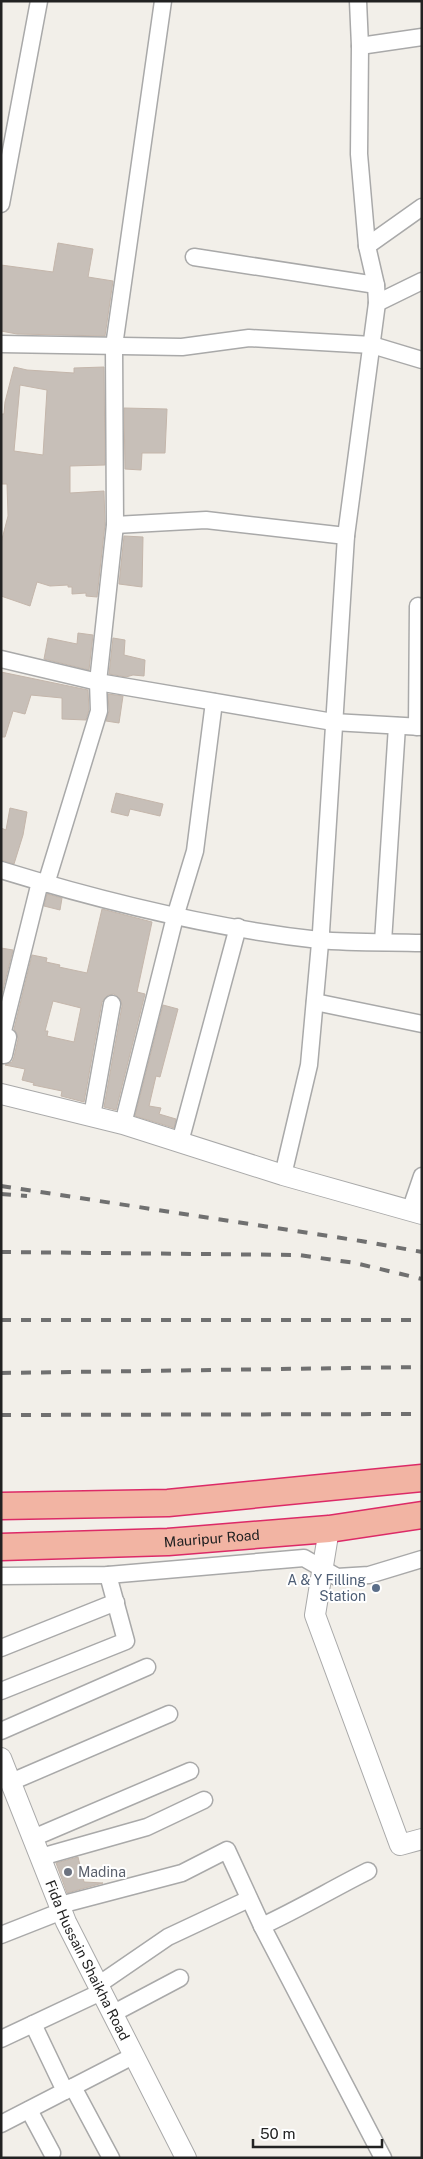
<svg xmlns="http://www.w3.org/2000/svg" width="423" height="2159" font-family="'Public Sans',sans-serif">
	<rect width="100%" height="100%" fill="#f2efe9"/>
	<g fill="#c7bfb8" stroke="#c4b6ab" fill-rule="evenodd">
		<path d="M58,243L93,249L88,277L113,281L105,336L17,334L1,331V265L53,272Z"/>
		<path d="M14,367L27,370L74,373V368L104,367L105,465L70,466V493L104,491L105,524L97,597L86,596V593L72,594V587H68V585L50,586L37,582L30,606L1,596V543L8,516L7,484H1V414H4L5,402ZM20,385L47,390L43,455L14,451Z"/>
		<path d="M124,408L167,409L165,453H142L141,470L125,469Z"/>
		<path d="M124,536L143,537L142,587L119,584Z"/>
		<path d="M78,633L93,635L89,670L44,659L48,638L77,644Z"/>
		<path d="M113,638L125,640L124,655L145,660L144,676L133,675L126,677L109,674Z"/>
		<path d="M1,672L88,690L89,710L86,720L62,719V698L31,695L25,714L13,711L5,737H1Z"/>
		<path d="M108,694L123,696L119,723L106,721L109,711Z"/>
		<path d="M116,793L163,804L160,816L130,809L128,816L111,812Z"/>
		<path d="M10,808L27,812L23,835L14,864L1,860V828L6,830Z"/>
		<path d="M47,894L62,898L60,910L44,906Z"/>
		<path d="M102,909L152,922L137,992L145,994L116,1110L104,1107L122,1006L121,1000L114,994L108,995L102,1002L84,1102L61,1096L62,1091L33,1085L34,1083L22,1080L25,1069L5,1065L12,1062L14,1057L18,1039L17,1034L14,1029L32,955L47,958L46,962L60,965L59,967L87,973ZM53,1001L81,1008L74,1042L47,1036L48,1031H45Z"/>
		<path d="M1,948L13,950L1,997Z"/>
		<path d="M163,1005L178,1009L160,1077L156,1076L149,1106L161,1108L159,1114L176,1119L174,1128L135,1116Z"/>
		<path d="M78,1857L84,1882L103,1883L67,1893L56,1863Z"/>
	</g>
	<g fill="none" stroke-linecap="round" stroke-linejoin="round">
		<g stroke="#a9a9a9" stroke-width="19">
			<g id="minor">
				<path d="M360,46L422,37"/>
				<path d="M1,204L39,1"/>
				<path d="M367,246L422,207"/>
				<path d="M194,257L376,285"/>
				<path d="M377,303L422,281"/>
				<path d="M1,344L182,347L249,338L372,345L422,360"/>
				<path d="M115,525L206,520L346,536"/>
				<path d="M1,659L98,682L333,722L422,727"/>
				<path d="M417,727L418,606"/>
				<path d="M1,870C105,902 211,928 319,940C353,943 388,942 422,943"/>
				<path d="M46,884L99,711L98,682L115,525L114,346L163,1"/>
				<path d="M383,942L397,726"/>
				<path d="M315,1002L422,1024"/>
				<path d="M1,1055H4L8,1037L2,1035L40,882"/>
				<path d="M92,1116L112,1004"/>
				<path d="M123,1124L175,917L195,851L214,702"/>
				<path d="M180,1142L238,927"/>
				<path d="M283,1175L309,1065L321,932L346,536L377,303L376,285L367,246L359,154L360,46L358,1"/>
				<path d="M410,1211L422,1176"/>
				<path d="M1,1576L108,1575L304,1558L337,1577L369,1575L422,1559"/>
				<path d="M1,1648L116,1602"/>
				<path d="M1,1691L126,1641L108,1575"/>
				<path d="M1,1731L147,1667"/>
				<path d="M11,1782L169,1714"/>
				<path d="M33,1838L190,1771"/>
				<path d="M41,1857L147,1827L204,1800"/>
				<path d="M60,1905L182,1873L227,1850L262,1926L383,2158"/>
				<path d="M262,1926C299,1909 332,1889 368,1871"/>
				<path d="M1,1935L62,1911"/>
				<path d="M98,1985L168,1937L249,1899"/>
				<path d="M112,2014L180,1978"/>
				<path d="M33,2024L65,2091"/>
				<path d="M1,2039L101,1992"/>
				<path d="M73,2087L111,2158"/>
				<path d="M29,2110L52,2153"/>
				<path d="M1,2124L133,2056"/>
			</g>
		</g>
		<g stroke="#a9a9a9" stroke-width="22">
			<g id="tertiary">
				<path d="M1,1094L123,1124L283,1175L422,1214"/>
				<path d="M329,1529L315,1615L400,1845L422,1839"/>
				<path id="s1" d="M1,1758L66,1922L186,2158"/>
			</g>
		</g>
		<g stroke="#dc2a67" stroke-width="29">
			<g id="trunk">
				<path d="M1,1506L168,1503L422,1478"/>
				<path id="s2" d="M1,1547L168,1542L329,1529L422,1515"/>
			</g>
		</g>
		<use href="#minor" stroke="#fff" stroke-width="16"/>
		<use href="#tertiary" stroke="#fff" stroke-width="20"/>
		<use href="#trunk" stroke="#f2b4a3" stroke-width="26"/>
		<g stroke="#707070" stroke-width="4" stroke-dasharray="10 10" stroke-linecap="butt">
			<path d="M1,1186L361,1241L422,1252"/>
			<path d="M1,1194L27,1196"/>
			<path d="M1,1252L299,1255L355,1263L422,1279"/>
			<path d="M1,1320H422"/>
			<path d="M1,1373L422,1367"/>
			<path d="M1,1415L422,1414"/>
		</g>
	</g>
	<circle fill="#5c6f8a" stroke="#fff" stroke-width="2" cx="376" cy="1588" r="5"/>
	<circle fill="#6b7280" stroke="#fff" stroke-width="2" cx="68" cy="1872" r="5"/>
	<g text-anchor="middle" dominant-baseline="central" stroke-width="4" stroke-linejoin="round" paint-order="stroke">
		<g font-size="14" fill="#222" stroke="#fff">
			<text stroke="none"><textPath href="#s2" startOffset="211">Mauripur Road</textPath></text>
			<text stroke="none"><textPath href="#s1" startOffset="220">Fida Hussain Shaikha Road</textPath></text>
		</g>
		<g font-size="14" fill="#4e5e75" stroke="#fff" text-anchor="end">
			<text x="366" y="1580">A &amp; Y Filling<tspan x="366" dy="16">Station</tspan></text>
		</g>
		<g font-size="14" fill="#5b616d" stroke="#fff" text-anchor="start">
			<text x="78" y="1872">Madina</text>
		</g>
	</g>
	<rect width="423" height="2159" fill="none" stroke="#222222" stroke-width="5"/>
	<path d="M253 2139v8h129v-8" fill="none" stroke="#222222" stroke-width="2.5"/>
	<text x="260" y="2139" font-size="15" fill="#222222" stroke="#ffffff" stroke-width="4" paint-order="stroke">50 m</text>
</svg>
